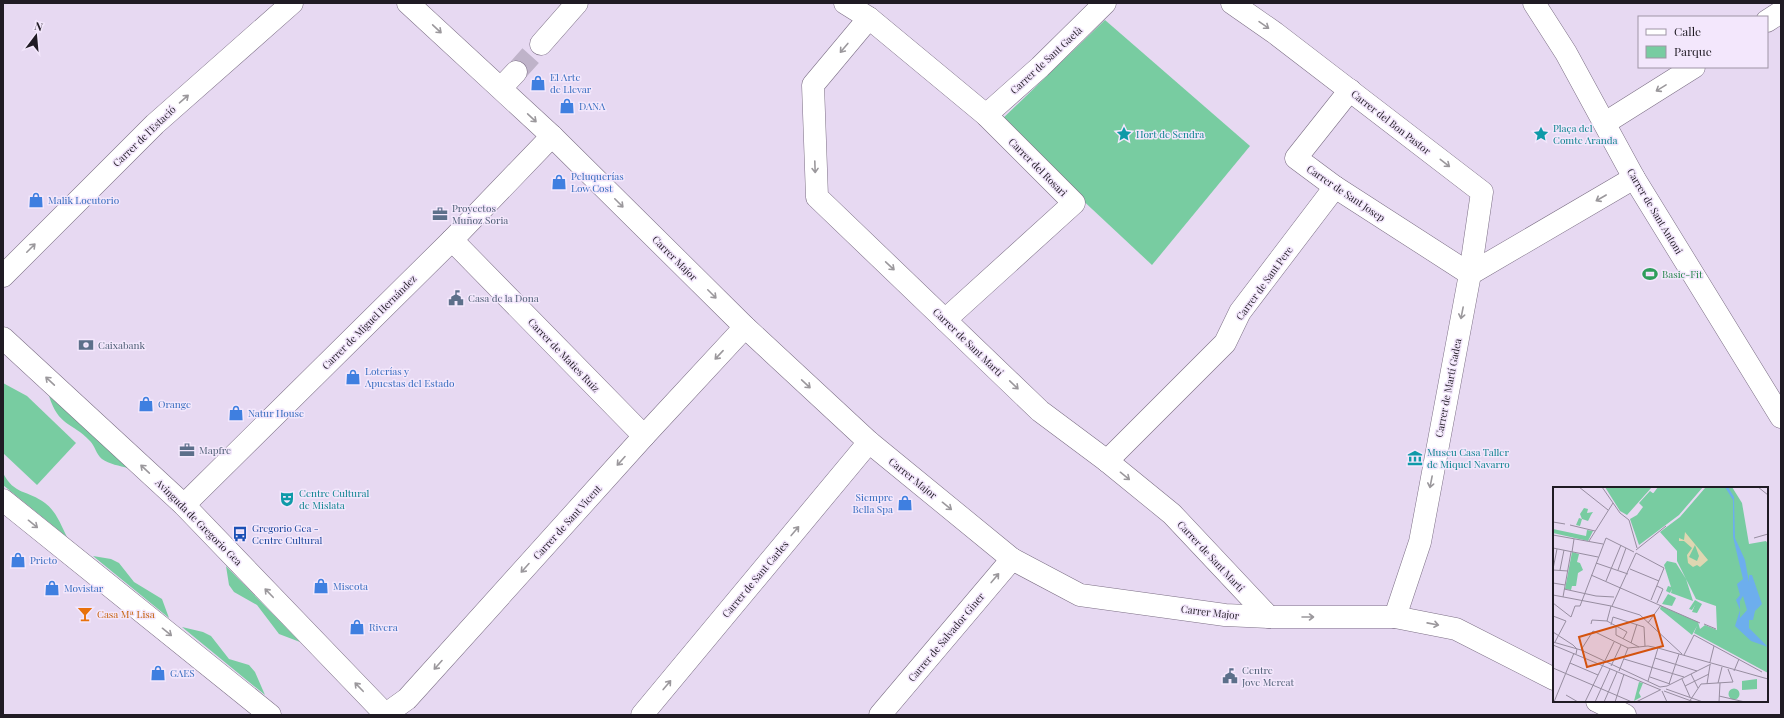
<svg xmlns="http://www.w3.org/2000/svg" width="1784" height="718" font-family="'Playfair Display',serif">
	<rect width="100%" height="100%" fill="#e7d9f2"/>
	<g fill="#78cca1">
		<path d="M1105,20L1250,146L1152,265L999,122Z"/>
		<path d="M3,383L27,396L76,443L37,485L3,453Z"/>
		<path d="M49,396L92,433L128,468C120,466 109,464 102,459C96,454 95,446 90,441C71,421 59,427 49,396Z"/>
		<path d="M3,473C14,495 28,490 45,503C56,511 61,525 67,537L3,485Z"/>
		<path d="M93,556L111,559L119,563L134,582L162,599L169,618Z"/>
		<path d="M226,566L300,642L279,634L257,605L234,592L229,585Z"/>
		<path d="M182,627L203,632L211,636L229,659L249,665L255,672L265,695Z"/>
	</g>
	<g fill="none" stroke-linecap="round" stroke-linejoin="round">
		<path stroke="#bfb3c9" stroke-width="22" stroke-dasharray="22 11" stroke-linecap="butt" d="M516,72L541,44"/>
		<g stroke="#7c6f85" stroke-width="23">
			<g id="street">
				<path d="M408,3L552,136L745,327L869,442L1012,559L1080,595L1225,615L1269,617H1395L1456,629L1554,679"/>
				<path d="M845,3L869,18L986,115L1074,203L945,320"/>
				<path d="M1232,3L1275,33L1482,192L1470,274L1420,542L1395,617"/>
				<path d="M869,18L813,85L817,197L1040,411L1107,461L1172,514L1269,617"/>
				<path d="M1767,21L1781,12"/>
				<path d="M541,44L577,3"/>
				<path d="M501,88L516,72"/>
				<path d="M1350,90L1296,158L1335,187L1470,274"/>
				<path d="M986,115L1040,67L1105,3"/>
				<path d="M1605,123L1694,67"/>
				<path d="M452,240L644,436"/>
				<path d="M1470,274L1634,178"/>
				<path d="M3,276L155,124L292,3"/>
				<path d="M1107,461L1225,343L1240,312L1335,187"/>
				<path d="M184,505L452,240L552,136"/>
				<path d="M1597,701L1625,715"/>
				<path d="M386,714L407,699L644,436L745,327"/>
				<path d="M642,715L869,442"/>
				<path d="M880,715L1012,559"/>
			</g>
		</g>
		<g stroke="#7c6f85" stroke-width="23">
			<g id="secondary">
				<path d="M1534,3L1566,53L1634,178L1781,417"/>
				<path d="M3,338L184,505L386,715"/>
				<path d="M3,500L270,715"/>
			</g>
		</g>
		<use href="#street" stroke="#fff" stroke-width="22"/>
		<use href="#secondary" stroke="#fff" stroke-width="22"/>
	</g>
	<defs><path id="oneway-shaft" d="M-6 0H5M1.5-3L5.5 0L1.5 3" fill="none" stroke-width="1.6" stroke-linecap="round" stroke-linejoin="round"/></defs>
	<g stroke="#9b989c">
		<use href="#oneway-shaft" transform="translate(1264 25) rotate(35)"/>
		<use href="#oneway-shaft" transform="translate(437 29) rotate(43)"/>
		<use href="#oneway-shaft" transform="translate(844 48) rotate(130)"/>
		<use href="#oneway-shaft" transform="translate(1661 88) rotate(148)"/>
		<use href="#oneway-shaft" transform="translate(184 99) rotate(-41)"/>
		<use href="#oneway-shaft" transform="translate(532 118) rotate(43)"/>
		<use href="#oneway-shaft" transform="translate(1445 163) rotate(38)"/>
		<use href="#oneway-shaft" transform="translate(815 167) rotate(88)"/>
		<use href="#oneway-shaft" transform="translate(1601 198) rotate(150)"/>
		<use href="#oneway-shaft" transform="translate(619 203) rotate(45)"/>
		<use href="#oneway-shaft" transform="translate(31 248) rotate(-45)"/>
		<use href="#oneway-shaft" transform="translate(890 266) rotate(43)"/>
		<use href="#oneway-shaft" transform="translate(712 294) rotate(45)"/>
		<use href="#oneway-shaft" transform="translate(1462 313) rotate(101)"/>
		<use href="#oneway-shaft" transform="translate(719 355) rotate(133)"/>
		<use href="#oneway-shaft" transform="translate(50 381) rotate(-137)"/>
		<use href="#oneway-shaft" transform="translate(806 384) rotate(43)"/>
		<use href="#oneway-shaft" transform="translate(1014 385) rotate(44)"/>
		<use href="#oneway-shaft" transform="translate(621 461) rotate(132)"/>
		<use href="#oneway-shaft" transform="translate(145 469) rotate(-137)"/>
		<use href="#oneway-shaft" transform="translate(1125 476) rotate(39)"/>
		<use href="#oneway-shaft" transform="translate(1431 482) rotate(101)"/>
		<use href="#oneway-shaft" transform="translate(947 506) rotate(39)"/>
		<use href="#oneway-shaft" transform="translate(33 524) rotate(39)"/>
		<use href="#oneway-shaft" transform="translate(795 531) rotate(-50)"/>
		<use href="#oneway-shaft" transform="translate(525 568) rotate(132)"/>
		<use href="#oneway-shaft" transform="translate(995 578) rotate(-50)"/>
		<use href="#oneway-shaft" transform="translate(269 593) rotate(-134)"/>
		<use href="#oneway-shaft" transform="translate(1308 617)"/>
		<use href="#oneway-shaft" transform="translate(1433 624) rotate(11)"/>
		<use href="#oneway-shaft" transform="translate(167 632) rotate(39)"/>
		<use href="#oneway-shaft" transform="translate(438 665) rotate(132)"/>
		<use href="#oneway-shaft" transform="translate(667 685) rotate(-50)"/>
		<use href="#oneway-shaft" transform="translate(359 687) rotate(-134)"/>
	</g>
	<defs>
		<g id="shop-bare" transform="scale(1.2)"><path d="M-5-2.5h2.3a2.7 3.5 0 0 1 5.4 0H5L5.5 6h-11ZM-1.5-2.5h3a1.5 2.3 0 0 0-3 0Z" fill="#3f7fe0" stroke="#f3e7fc" stroke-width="2.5" paint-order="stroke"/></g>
		<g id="sight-bare" transform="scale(1.2)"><path d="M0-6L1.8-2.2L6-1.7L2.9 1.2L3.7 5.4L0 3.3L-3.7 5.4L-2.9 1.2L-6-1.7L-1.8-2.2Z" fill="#0f9aa8" stroke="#f3e7fc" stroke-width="2.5" paint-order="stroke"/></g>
		<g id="office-bare" transform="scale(1.2)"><path d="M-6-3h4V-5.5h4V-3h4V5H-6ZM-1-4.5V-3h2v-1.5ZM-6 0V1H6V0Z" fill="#5c6f8a" stroke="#f3e7fc" stroke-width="2.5" paint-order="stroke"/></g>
		<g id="stadium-bare" transform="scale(1.2)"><path d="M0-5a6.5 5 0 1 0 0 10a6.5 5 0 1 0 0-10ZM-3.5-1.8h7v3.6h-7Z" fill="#2e9e5b" stroke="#f3e7fc" stroke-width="2.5" paint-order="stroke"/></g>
		<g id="civic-bare" transform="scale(1.2)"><path d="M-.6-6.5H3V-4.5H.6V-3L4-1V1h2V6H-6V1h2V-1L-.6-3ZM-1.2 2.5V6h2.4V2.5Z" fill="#5c6f8a" stroke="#f3e7fc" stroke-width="2.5" paint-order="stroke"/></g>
		<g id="bank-bare" transform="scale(1.2)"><path d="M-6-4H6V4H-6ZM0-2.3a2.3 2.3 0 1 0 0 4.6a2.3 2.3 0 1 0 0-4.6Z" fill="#5c6f8a" stroke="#f3e7fc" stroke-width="2.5" paint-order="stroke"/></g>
		<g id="museum-bare" transform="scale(1.2)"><path d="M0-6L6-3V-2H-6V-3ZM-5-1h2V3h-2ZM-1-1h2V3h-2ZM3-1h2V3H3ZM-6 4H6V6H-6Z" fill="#0f9aa8" stroke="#f3e7fc" stroke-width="2.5" paint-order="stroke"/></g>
		<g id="theatre-bare" transform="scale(1.2)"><path d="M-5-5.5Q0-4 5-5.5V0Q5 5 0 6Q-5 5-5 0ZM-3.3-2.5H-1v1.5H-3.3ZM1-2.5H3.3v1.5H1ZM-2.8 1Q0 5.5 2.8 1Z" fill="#0f9aa8" stroke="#f3e7fc" stroke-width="2.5" paint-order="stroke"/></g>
		<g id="bus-bare" transform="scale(1.2)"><path d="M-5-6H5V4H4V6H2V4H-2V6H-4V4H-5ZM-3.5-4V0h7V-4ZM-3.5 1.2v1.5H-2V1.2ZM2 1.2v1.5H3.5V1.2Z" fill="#1a4fb4" stroke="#f3e7fc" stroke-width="2.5" paint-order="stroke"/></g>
		<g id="bar-bare" transform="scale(1.2)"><path d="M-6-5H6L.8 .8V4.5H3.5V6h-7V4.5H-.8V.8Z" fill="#e8710a" stroke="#f3e7fc" stroke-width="2.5" paint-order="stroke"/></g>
	</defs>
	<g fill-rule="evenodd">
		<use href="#shop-bare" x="538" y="83"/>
		<use href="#shop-bare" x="567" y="106"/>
		<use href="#sight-bare" x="1124" y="134"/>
		<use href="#sight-bare" x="1541" y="134"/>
		<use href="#shop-bare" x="559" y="182"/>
		<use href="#shop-bare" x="36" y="200"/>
		<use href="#office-bare" x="440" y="214"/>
		<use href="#stadium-bare" x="1650" y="274"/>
		<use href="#civic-bare" x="456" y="298"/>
		<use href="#bank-bare" x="86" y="345"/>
		<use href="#shop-bare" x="353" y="377"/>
		<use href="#shop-bare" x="146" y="404"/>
		<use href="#shop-bare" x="236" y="413"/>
		<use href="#office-bare" x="187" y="450"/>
		<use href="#museum-bare" x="1415" y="458"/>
		<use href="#theatre-bare" x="287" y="499"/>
		<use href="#shop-bare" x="905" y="503"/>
		<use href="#bus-bare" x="240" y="534"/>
		<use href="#shop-bare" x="18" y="560"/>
		<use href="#shop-bare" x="321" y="586"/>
		<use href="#shop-bare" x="52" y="588"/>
		<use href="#bar-bare" x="85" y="614"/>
		<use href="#shop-bare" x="357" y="627"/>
		<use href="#shop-bare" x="158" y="673"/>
		<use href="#civic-bare" x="1230" y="676"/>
	</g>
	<g text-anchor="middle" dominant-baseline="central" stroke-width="3" stroke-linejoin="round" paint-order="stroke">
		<g font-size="10" fill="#201b24" stroke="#f3e7fc">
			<text transform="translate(1046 60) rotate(-43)">Carrer de Sant Gaetà</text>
			<text transform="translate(1391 122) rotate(38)">Carrer del Bon Pastor</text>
			<text transform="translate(144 136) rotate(-44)">Carrer de l'Estació</text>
			<text transform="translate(1038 167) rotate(45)">Carrer del Rosari</text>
			<text transform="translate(1346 193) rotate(34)">Carrer de Sant Josep</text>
			<text transform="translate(1655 211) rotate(59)">Carrer de Sant Antoni</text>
			<text transform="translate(675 258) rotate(45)">Carrer Major</text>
			<text transform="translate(1264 283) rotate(-54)">Carrer de Sant Pere</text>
			<text transform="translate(369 322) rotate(-45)">Carrer de Miguel Hernández</text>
			<text transform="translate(968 342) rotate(44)">Carrer de Sant Martí</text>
			<text transform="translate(564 355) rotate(46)">Carrer de Maties Ruiz</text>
			<text transform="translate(1448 388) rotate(-79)">Carrer de Martí Gadea</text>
			<text transform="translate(913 478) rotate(39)">Carrer Major</text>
			<text transform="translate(199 522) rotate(45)">Avinguda de Gregorio Gea</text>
			<text transform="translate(567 522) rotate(-48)">Carrer de Sant Vicent</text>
			<text transform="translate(1211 556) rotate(47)">Carrer de Sant Martí</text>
			<text transform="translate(755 579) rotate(-50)">Carrer de Sant Carles</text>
			<text transform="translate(1210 612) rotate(7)">Carrer Major</text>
			<text transform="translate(946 637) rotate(-50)">Carrer de Salvador Giner</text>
		</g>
		<g font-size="10" fill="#366cbe" stroke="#f3e7fc" text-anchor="start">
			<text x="550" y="77">El Arte<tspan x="550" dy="12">de Llevar</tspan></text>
			<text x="579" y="106">DANA</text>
			<text x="571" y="176">Peluquerías<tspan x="571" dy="12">Low Cost</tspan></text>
			<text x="48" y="200">Malik Locutorio</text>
			<text x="365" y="371">Loterías y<tspan x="365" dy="12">Apuestas del Estado</tspan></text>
			<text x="158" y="404">Orange</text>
			<text x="248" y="413">Natur House</text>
			<text x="893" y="497" text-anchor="end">Siempre<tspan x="893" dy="12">Bella Spa</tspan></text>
			<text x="30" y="560">Prieto</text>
			<text x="333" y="586">Miscota</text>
			<text x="64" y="588">Movistar</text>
			<text x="369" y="627">Rivera</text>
			<text x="170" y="673">GAES</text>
		</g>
		<g font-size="10" fill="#0d838f" stroke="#f3e7fc" text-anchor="start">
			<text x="1553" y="128">Plaça del<tspan x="1553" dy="12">Comte Aranda</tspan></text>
			<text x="1136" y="134">Hort de Sendra</text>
			<text x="1427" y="452">Museu Casa Taller<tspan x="1427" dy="12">de Miquel Navarro</tspan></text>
			<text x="299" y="493">Centre Cultural<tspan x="299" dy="12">de Mislata</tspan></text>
		</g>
		<g font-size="10" fill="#4e5e75" stroke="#f3e7fc" text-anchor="start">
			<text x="452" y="208">Proyectos<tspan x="452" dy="12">Muñoz Soria</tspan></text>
			<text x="468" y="298">Casa de la Dona</text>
			<text x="98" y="345">Caixabank</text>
			<text x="199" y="450">Mapfre</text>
			<text x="1242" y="670">Centre<tspan x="1242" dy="12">Jove Mercat</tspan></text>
		</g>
		<g font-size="10" fill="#27864d" stroke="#f3e7fc" text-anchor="start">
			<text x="1662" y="274">Basic-Fit</text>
		</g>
		<g font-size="10" fill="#164399" stroke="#f3e7fc" text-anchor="start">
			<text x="252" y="528">Gregorio Gea -<tspan x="252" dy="12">Centre Cultural</tspan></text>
		</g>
		<g font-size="10" fill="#c56008" stroke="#f3e7fc" text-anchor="start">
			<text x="97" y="614">Casa Mª Lisa</text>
		</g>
	</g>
	<g transform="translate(1553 487)">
		<rect width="215" height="215" fill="#e7d9f2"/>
		<path d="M52,0H99L74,28L67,24ZM105,0H150L126,28L86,58L77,32L84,28ZM179,0L189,16L196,57L213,54L215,57V186L141,146L144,139L139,148L107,122L108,119L145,135L147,142L152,138L164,143L163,119L143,112L124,74V64L107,45L127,30L152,1ZM97,4L101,7L90,20L86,16ZM31,21L35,22L34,26L40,25L38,28L35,34L29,32L27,39L23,38L26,31L29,32L27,27ZM0,42L33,49L34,43L40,44L35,54L0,46ZM19,65L26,67L24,75L27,76L30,83L25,86L23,99H19L18,103L12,102ZM114,74L123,76L133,92L140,114L118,106L119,102L117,106L113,104L115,99L118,100L111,78ZM115,107L123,111L119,119L109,117ZM142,113L149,117L144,126L139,125L142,118L139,123L136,122ZM204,192V202L189,203V194ZM86,195L90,196L86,206L88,210L81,214ZM175.5 207a5.5 5.5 0 1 1 11 0a5.5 5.5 0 1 1-11 0Z" fill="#78cca1"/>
		<path d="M132,45L155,73L147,80L144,78L140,80L135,76L134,68L139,61L131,54H126V51L131,53ZM142,58L146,69L144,74L136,70Z" fill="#dfd6b1" fill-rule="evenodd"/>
		<path d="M172,0H175L181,10L182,51L192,73L196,95V88H199L209,117L202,124L200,133H196V141L215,160L198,154L182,139L187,123L183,113L187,108L184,97L190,92L180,50V13ZM190,109L194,123L187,131V114Z" fill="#6daeed" fill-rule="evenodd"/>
		<path fill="none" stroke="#978da0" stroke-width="1" d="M26,0L55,23M49,0L67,26L76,33L84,61M205,0L215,8M0,35L12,37M17,38L42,44M0,48L50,57M201,51L215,47M36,54L60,16M0,61L45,70M83,63L113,39M19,65L21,52M83,66L111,81L98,113M43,76L75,87M0,82L4,62M77,82L106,94M0,83L15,84M7,83L11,63M65,83L73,61M38,88L147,136M53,94L68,58M0,96L12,98M104,99L110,102L104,116M11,102L43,109L61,110M0,108L58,119L87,128L129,167M10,110L18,65M0,116L18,130L22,119H27L53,51L81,65M59,119L83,66M0,129L13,134L2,155M54,134L74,145L70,152M54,134L58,119M95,136L108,118M38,137L39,133L54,134M151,137L163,142M58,138L60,130L91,140L92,159M63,140V148L86,160M0,145L20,158L24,162L23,167M0,155L28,163L107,200L114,199L158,177M78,156L84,137M0,158L108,203M28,163L40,144L75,161L95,159L105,161L215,192M131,168L141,148L209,185M102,171L144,184M71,172L131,190M157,175L161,159M17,176L45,188M58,179L68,158M0,181L79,215M66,184L75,161M181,184L186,172M138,187L145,201M97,190L117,197M129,192L137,210M95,194L105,161M165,196L169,180M116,197L126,167M154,197L157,178M132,199L156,187M113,202L150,215M109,204L114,215M111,204L141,215M13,208L25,215M166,209L192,215M1,215L21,166M32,215L61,155M42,215L57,182M51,215L64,185M62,215L71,187M83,215L107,203M136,215L148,197L180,195L175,182M166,215L167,196"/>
		<path fill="#d4530e" fill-opacity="0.15" stroke="#d4530e" stroke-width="2" d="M101,128L110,159L34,180L26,150Z"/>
		<rect width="215" height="215" fill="none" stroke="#201b24" stroke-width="2"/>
	</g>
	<rect width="1784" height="718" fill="none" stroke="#201b24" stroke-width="8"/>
	<rect x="1638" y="16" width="130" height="52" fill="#f3e7fc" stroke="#9f95a6"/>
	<rect x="1646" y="29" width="20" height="6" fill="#ffffff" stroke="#9f95a6"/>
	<text x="1674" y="36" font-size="12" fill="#201b24">Calle</text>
	<rect x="1646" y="46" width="20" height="12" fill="#78cca1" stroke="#9f95a6"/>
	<text x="1674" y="56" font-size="12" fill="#201b24">Parque</text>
	<g transform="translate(36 36) rotate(16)" stroke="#f3e7fc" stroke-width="3" paint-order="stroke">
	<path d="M0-3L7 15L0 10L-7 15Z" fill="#201b24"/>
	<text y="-6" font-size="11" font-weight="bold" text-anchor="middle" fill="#201b24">N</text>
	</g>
</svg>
